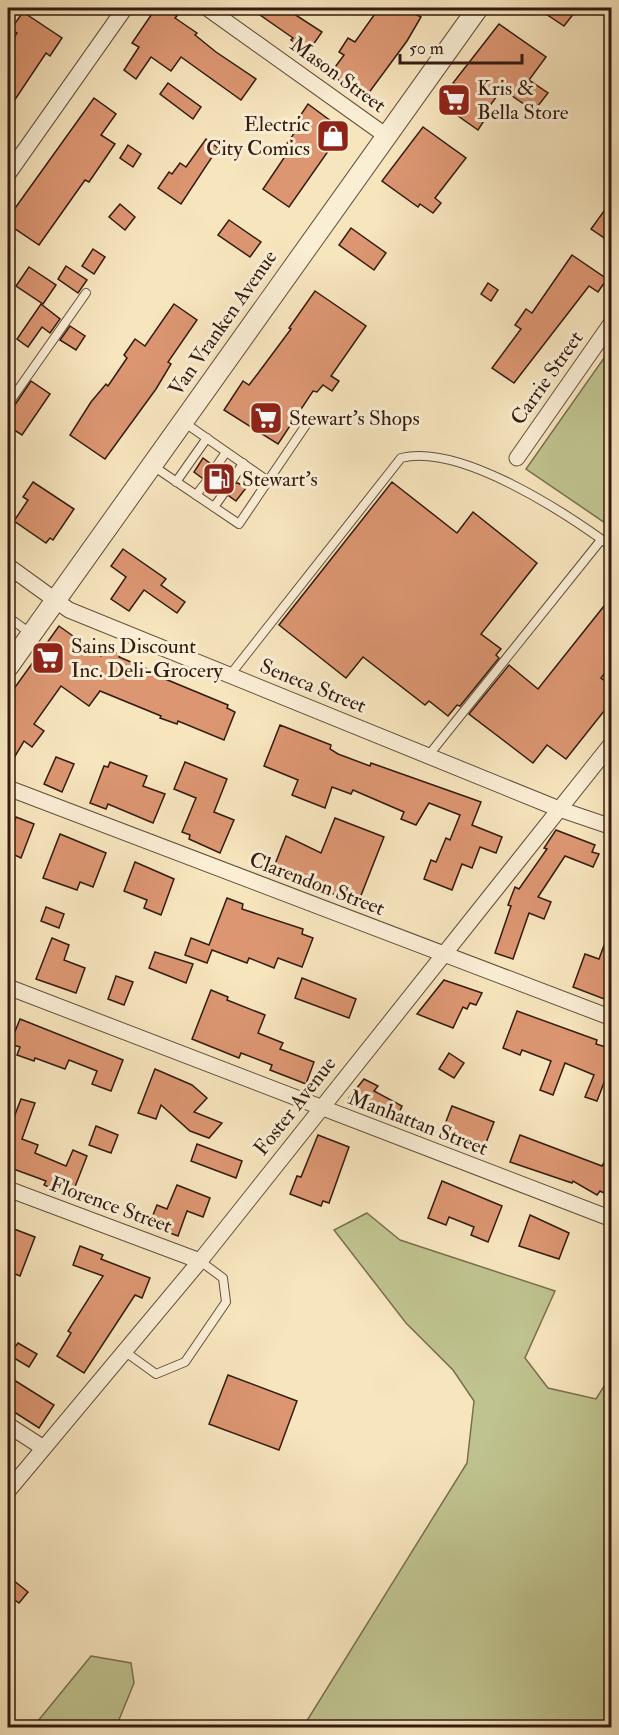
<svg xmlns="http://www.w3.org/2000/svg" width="619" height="1735" font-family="'IM FELL Double Pica',serif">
	<rect width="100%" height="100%" fill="#f7e5be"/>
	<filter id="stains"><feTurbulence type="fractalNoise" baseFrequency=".00333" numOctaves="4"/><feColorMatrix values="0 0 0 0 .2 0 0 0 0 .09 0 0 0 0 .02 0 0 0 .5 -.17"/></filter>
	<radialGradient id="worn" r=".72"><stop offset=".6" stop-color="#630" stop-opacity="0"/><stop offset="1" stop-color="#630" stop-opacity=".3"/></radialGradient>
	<g fill="#bfc38f" stroke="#796f50" stroke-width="1.5">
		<path d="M611,348V527L526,469Z"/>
		<path d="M367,1213L400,1240L555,1291L525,1358L548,1388L596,1399L611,1375V1727H303L467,1463L474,1401L453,1370L406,1323L334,1230Z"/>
		<path d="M91,1656L131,1663L134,1683L116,1727H33Z"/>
	</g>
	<g fill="#dc9672" stroke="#331b10" stroke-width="1.5">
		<path d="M156,8H164L177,16L175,18L197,33L195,35L216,52L256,79L241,100L181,57L171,71L151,57L136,79L124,70L139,47L132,43Z"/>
		<path d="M250,8H285L322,32L308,52L291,40L293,38Z"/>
		<path d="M379,8H423L417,15L421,17L407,41L365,98L330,74L344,55L339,52L348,38L355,42Z"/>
		<path d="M537,8H578L564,26Z"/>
		<path d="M23,12L62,38L50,56L46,53L8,110V47L17,33L11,29Z"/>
		<path d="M499,24L546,57L529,80L548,93L534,111L502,89L486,111L489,113L478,130L444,106L458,86L453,83Z"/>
		<path d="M168,83L201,107L193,119L160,94Z"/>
		<path d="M94,98L116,114L101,135L115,144L89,182L85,180L39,245L8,224V218Z"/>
		<path d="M308,104L343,130L289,207L263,189L286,155L281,152L300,125L296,122Z"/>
		<path d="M423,127L466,158L435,198L441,203L433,213L420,204L418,207L382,181Z"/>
		<path d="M206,139L218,148L181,204L158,188L169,172L172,174L180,163L186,167Z"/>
		<path d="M128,145L141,154L133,167L120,158Z"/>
		<path d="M612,200V243L591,229Z"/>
		<path d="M120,204L135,217L125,230L109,217Z"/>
		<path d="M229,220L261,242L250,257L218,235Z"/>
		<path d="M351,228L386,253L374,270L339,245Z"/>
		<path d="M93,249L105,257L94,274L82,266Z"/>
		<path d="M572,255L607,279L598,292L589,286L514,383L492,368L521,329L515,325L526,309L532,313Z"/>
		<path d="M66,266L87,280L78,293L58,279Z"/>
		<path d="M29,267L56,285L43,304L16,286Z"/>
		<path d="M488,283L498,290L491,301L481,294Z"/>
		<path d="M315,291L366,326L331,376L339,381L332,391L323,385L317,392L313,391L278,444L224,410L243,381L249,385L256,376L291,329L289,328Z"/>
		<path d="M41,304L60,319L50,333L42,327L28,347L17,339Z"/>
		<path d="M174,304L197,320L168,362L171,364L156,389L105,459L70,435L91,402L106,384L108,386L127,358L124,355L135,339L145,346Z"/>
		<path d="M70,326L85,336L76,350L60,340Z"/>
		<path d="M31,381L50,394L22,435L8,426V415Z"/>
		<path d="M203,458L211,464L212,472L221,471L228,476L229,484L238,483L246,488L236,501L229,496L227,488L219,489L212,484L210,476L202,478L194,472Z"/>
		<path d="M33,482L74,509L53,540L50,538L46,543L14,521L28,500L23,497Z"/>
		<path d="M392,482L457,533L473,512L537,563L481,634L501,649L496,655L499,658L460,706L457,705L448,716L429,701L425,705L363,657L346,678L279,625Z"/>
		<path d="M123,549L166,579L161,585L185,602L177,613L144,590L129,611L111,599L126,577L111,566Z"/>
		<path d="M612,596V664L601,678L612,686V701L566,759L547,745L533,763L469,714L509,665L538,689Z"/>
		<path d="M59,626L101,656L105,648L121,654L119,657L159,674L158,676L228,705L227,708L235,712L224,740L178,721L177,724L160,718L161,716L100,691L89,706L61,686L34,724L44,731L32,747L24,741L8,768V697Z"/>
		<path d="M280,725L331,745L330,749L338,754L370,766L371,763L481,802L472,825L502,837L496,853L480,847L472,868L462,864L452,890L424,879L431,860L436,862L446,838L450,840L460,815L429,803L416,825L401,819L404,812L353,790L351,794L332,787L325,808L292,795L298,780L264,766Z"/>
		<path d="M56,757L74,764L62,792L44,784Z"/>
		<path d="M110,762L147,776L143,786L165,794L153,823L108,804L106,809L90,803L104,766L108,767Z"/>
		<path d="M185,762L227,779L214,812L234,820L220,853L189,839L190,835L182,832L196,798L174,789Z"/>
		<path d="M16,817L34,824L21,858L8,852V841Z"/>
		<path d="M335,818L384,837L358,903L272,872L286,836L321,853Z"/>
		<path d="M556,830L595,845L592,852L599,854L593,867L565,856L538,897L551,902L544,919L529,913L513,959L495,953L511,906L508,905L515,887L519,889L547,849L544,848Z"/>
		<path d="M60,834L106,853L93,887L80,882L77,890L43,878Z"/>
		<path d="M135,862L174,879L161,915L144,908L147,900L124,891Z"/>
		<path d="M227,898L243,904L242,909L303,929L302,934L313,938L302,967L278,958L274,968L249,958L247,963L212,950L207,963L185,955L191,938L209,945Z"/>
		<path d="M46,907L64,914L59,928L41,921Z"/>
		<path d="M610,929H612V1002L573,987L585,954L599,959Z"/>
		<path d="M52,938L69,945L64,960L85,968L76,993L36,979Z"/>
		<path d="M155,952L193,964L186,983L149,968Z"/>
		<path d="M116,976L133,982L124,1005L108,999Z"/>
		<path d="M302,978L356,999L349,1018L295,998Z"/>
		<path d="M444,980L482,993L476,1005L470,1003L467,1009L463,1007L453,1028L417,1014Z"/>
		<path d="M211,990L228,997L227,1000L265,1015L258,1033L283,1043L280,1049L314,1062L306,1084L270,1070L272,1065L241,1053L239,1058L192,1039Z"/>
		<path d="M517,1011L597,1040L596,1044L612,1049V1083L605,1080L597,1101L585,1097L594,1075L565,1063L553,1095L540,1090L551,1061L522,1050L520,1055L503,1048Z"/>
		<path d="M20,1019L123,1060L111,1091L92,1084L97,1071L69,1060L65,1069L35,1058L34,1061L17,1055L20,1047L10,1044Z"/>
		<path d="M449,1053L464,1063L454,1078L439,1069Z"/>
		<path d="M155,1069L192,1085L207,1098L194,1112L222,1123L209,1138L190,1131L161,1105L156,1119L138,1113Z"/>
		<path d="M364,1079L378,1086L374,1091L402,1106L396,1120L349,1098Z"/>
		<path d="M21,1099L35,1103L22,1139L38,1145L35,1153L66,1166L73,1150L87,1156L71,1197L44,1185L46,1181L8,1167V1133Z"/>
		<path d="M452,1106L494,1122L484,1148L442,1132Z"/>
		<path d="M96,1126L118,1135L111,1153L89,1145Z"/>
		<path d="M318,1135L349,1147L329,1203L323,1201L321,1206L290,1194L297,1176L301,1177Z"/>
		<path d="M520,1135L602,1166L612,1150V1181L604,1193L600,1191L597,1195L573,1181L572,1183L510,1162Z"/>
		<path d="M197,1144L242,1161L236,1178L191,1161Z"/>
		<path d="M442,1181L502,1206L488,1242L471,1235L474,1227L449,1217L446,1225L428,1218Z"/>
		<path d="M177,1185L210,1198L203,1217L187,1211L178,1236L149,1225L157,1205L167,1209Z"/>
		<path d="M530,1215L569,1233L559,1259L519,1246Z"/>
		<path d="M14,1229L35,1237L20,1276L8,1271V1246Z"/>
		<path d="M80,1246L103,1255L101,1259L150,1278L142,1298L135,1295L84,1373L57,1356L71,1333L68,1331L103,1276L73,1265Z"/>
		<path d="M18,1343L37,1354L29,1367L9,1355Z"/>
		<path d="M228,1375L297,1401L279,1450L209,1424Z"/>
		<path d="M14,1380L54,1405L39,1428L8,1408V1390Z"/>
		<path d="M8,1576L28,1592L19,1603L8,1595Z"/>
	</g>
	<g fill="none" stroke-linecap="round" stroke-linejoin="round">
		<g stroke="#644e3c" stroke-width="10">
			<g id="service">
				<path d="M8,404L86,293"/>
				<path d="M153,466L239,524L268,481L185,423"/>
				<path d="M216,467L226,452"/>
				<path d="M233,479L243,463"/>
				<path d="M268,481L310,419"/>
				<path d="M176,482L207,438"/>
				<path d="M196,495L207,481"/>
				<path d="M214,507L224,493"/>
				<path d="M8,585L17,572"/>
				<path d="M8,617L30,633"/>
				<path d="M230,675L401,458C460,443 566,513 612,547"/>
				<path d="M428,756L601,540"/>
				<path d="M124,1351L156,1374L185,1362L226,1302L223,1278L200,1261"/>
			</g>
		</g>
		<g stroke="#644e3c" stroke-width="17">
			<g id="minor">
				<path d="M207,8L385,135"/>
				<path d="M8,174L125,8"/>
				<path d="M517,458L612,322"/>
				<path d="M8,566L69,610L559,809L612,827"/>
				<path d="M8,788L612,1018"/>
				<path d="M8,987L612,1219"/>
				<path d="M8,1189L200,1261"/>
				<path d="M8,1425L42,1447"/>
				<path d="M8,1491L200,1261L612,743"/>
			</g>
		</g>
		<g stroke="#644e3c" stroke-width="22">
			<path id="tertiary" d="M8,667L478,8"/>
		</g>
		<use href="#service" stroke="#faeed5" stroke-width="8"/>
		<use href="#minor" stroke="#faeed5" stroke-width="15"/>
		<use href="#tertiary" stroke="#faeed5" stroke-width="20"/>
	</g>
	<defs>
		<g id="supermarket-square" transform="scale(1.725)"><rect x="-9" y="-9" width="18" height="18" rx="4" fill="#8f2418" stroke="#faeed5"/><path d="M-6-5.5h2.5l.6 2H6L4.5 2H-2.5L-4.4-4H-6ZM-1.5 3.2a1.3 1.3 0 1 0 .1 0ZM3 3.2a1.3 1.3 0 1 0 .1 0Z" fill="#fff"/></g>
		<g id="shop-square" transform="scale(1.725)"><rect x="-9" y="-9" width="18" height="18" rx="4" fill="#8f2418" stroke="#faeed5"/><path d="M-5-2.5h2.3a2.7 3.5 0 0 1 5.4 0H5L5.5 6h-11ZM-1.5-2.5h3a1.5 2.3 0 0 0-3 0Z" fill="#fff"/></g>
		<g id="fuel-square" transform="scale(1.725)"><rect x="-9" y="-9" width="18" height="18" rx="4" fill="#8f2418" stroke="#faeed5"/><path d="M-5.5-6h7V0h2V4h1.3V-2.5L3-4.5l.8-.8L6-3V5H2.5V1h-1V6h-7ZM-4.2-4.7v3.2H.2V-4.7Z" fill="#fff"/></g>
	</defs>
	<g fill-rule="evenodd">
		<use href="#supermarket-square" x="454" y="100"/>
		<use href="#shop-square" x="333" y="136"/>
		<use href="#supermarket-square" x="266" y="418"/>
		<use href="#fuel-square" x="219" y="479"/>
		<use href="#supermarket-square" x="48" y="658"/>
	</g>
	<g text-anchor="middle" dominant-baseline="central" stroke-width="6" stroke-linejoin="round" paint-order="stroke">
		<g font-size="21" fill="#331b10" stroke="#faeed5">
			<text transform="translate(338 75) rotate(36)">Mason Street</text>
			<text transform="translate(223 323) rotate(-55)">Van Vranken Avenue</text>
			<text transform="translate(547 378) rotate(-55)">Carrie Street</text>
			<text transform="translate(313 686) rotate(22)">Seneca Street</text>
			<text transform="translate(317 884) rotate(21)">Clarendon Street</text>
			<text transform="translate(295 1106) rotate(-52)">Foster Avenue</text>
			<text transform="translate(418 1123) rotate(21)">Manhattan Street</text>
			<text transform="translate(111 1205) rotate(20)">Florence Street</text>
		</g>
		<g font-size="21" fill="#331b10" stroke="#faeed5" text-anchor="start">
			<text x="477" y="88">Kris &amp;<tspan x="477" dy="24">Bella Store</tspan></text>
			<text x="310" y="124" text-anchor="end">Electric<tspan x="310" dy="24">City Comics</tspan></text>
			<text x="289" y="418">Stewart's Shops</text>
			<text x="242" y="479">Stewart's</text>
			<text x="71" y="646">Sains Discount<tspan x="71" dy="24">Inc. Deli-Grocery</tspan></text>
		</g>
	</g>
	<rect width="619" height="1735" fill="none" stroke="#f7e5be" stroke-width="30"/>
	<rect x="9" y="9" width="601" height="1717" fill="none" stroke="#331b10" stroke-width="3"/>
	<rect x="15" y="15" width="589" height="1705" fill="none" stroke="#331b10" stroke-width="1.5"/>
	<path d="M400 54v9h122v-9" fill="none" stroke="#331b10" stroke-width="3"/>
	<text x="409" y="54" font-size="18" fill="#331b10" stroke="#faeed5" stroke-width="4.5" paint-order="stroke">50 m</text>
	<rect width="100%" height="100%" filter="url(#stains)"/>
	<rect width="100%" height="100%" fill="url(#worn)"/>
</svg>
